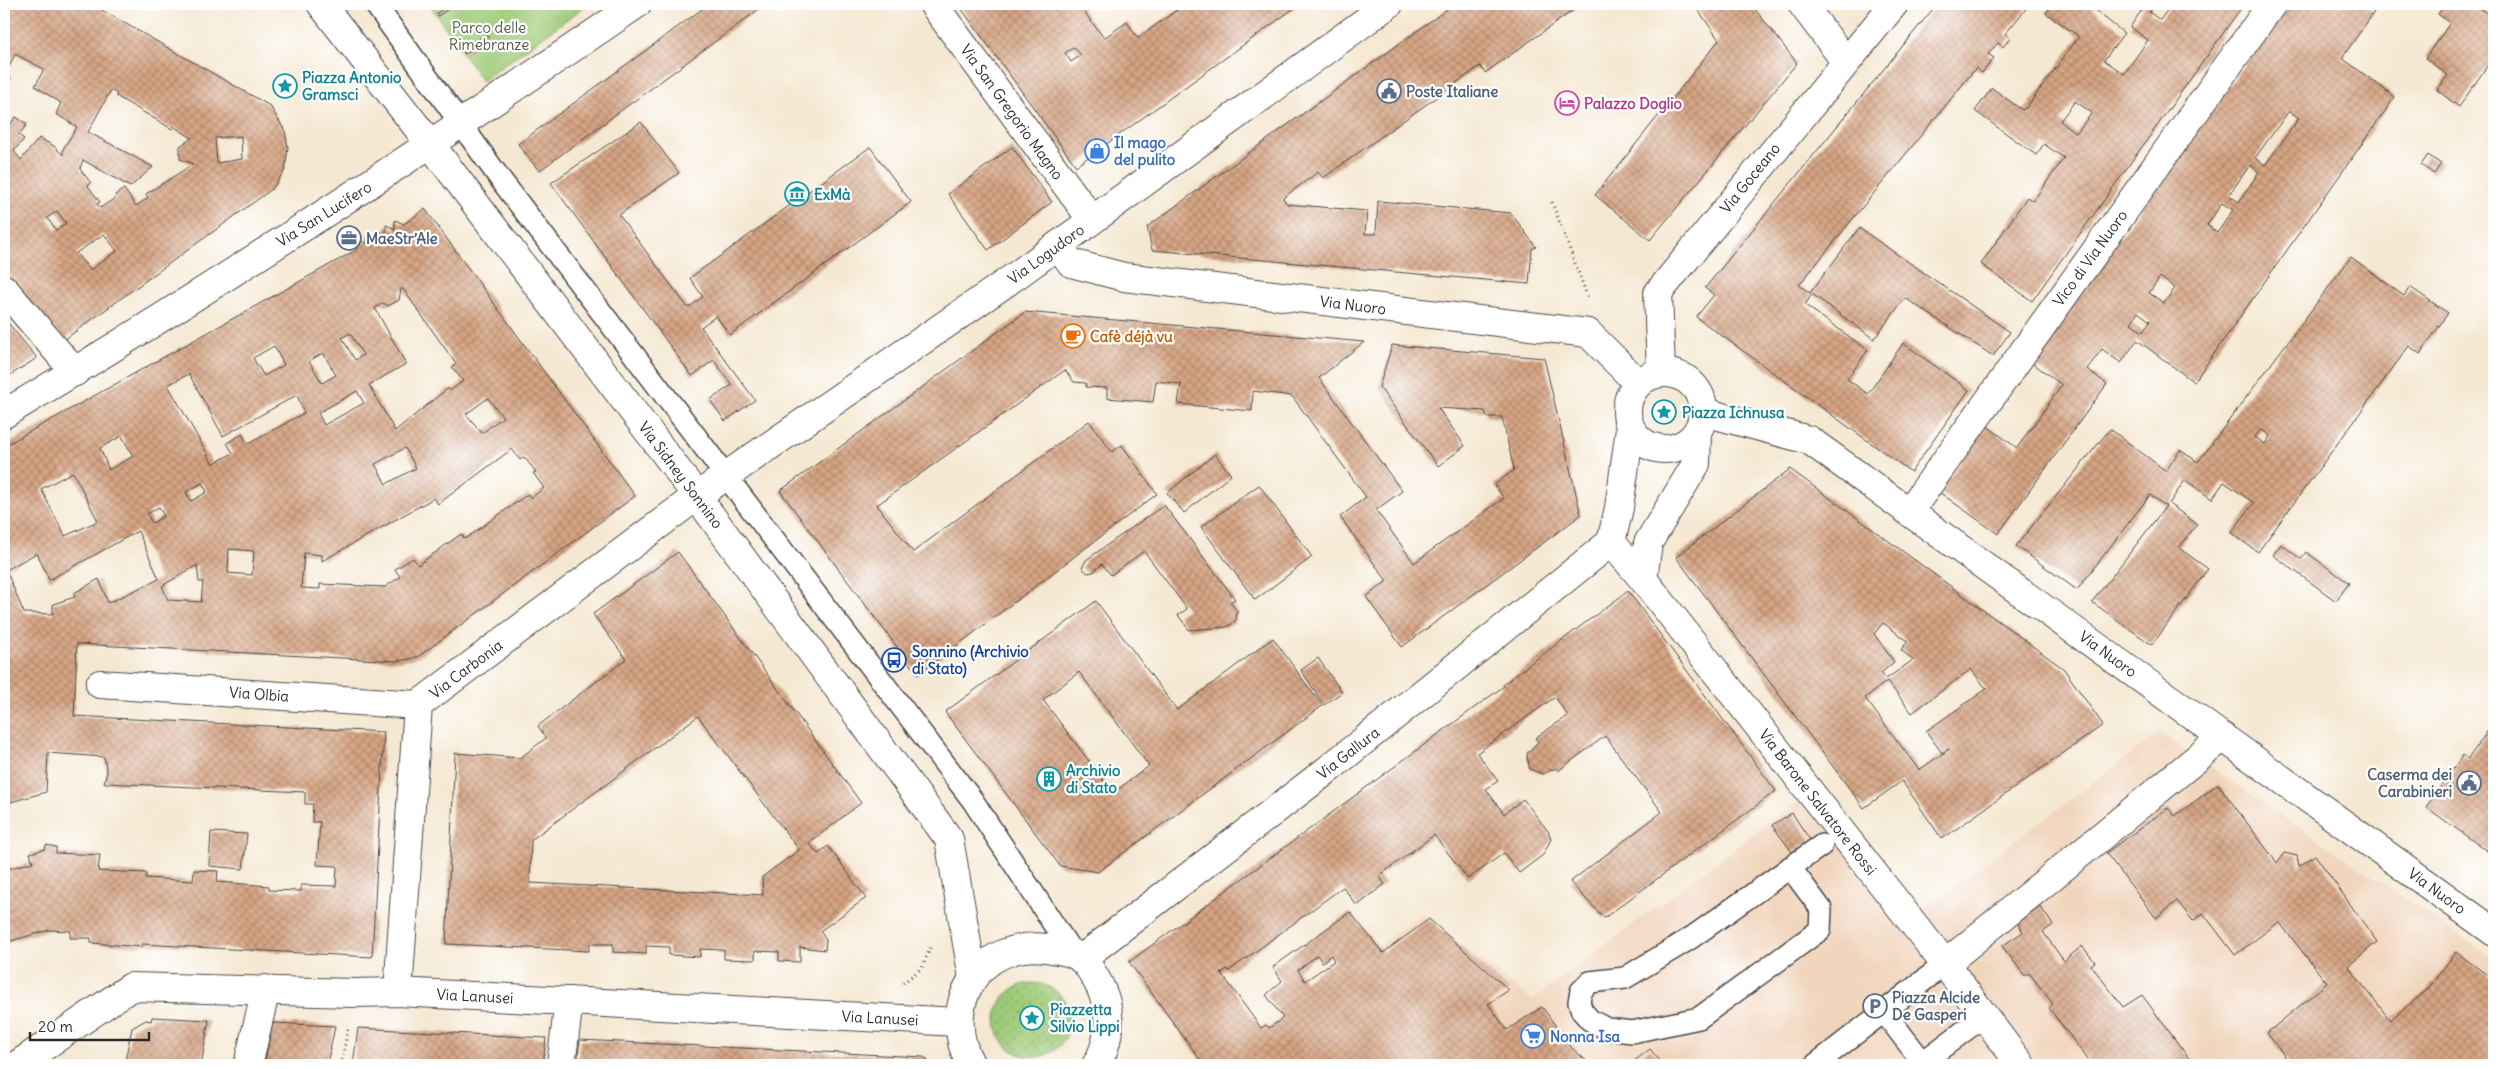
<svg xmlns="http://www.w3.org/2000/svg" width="2498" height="1069" font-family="Delius,sans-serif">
	<defs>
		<pattern id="grass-dots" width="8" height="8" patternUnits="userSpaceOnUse" patternTransform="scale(1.25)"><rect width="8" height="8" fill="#9eca77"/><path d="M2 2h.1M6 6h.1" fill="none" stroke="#81a462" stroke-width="1.8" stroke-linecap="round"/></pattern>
		<pattern id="building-cross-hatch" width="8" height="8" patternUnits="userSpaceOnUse" patternTransform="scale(1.25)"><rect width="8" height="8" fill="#d7a584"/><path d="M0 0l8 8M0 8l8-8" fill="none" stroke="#af876c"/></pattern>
	</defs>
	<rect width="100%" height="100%" fill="#fff"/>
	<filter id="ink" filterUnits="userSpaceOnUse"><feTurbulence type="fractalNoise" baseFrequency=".02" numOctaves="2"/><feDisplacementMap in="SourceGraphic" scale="10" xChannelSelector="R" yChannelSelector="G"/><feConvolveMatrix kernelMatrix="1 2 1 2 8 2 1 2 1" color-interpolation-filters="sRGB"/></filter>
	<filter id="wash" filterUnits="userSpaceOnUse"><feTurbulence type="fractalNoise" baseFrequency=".0096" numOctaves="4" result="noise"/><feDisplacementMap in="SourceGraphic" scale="20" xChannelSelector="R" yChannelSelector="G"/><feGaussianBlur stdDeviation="1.12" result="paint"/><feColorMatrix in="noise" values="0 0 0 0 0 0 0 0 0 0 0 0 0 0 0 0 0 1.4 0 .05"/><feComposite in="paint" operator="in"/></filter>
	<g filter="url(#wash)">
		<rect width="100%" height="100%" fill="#f5e8d2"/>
		<path fill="#f1d5bd" d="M2160,733L2494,959V1065H1348L1302,1003L1421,914L1532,1000L1805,796L1902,925Z"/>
		<circle fill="url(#grass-dots)" stroke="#647a51" cx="1033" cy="1020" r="37"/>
		<path fill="#9eca77" stroke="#647a51" d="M429,4H588L482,81Z"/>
		<g id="blocks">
			<g fill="url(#building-cross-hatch)" fill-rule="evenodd">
				<path d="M4,4H91L270,106L285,131L288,147L285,170L272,189L61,342L4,274V125L7,128L16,117L27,124L19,135L24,139L14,151L21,160L39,138L54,146L63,155V149L77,127L56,114L61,103L35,86L44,69L15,54L6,74L11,78L5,89L8,91L4,99ZM111,90L117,94L116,96L172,129L173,126L192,138L180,146V159L193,164L146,194L148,198L136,206L124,189L115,195L117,197L100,208L97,204L100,202L88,186L91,183L80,169L83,160L130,187L153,167L88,132ZM241,136L242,159L217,163L215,138ZM57,211L66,223L56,230L47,218ZM104,234L117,251L90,270L76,253Z"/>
				<path d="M449,4H455L438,16L436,14Z"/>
				<path d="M709,4H766L539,171L518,144Z"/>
				<path d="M958,4H1090L1082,9L1104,38L1127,22L1138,38L1185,4H1300L1076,166ZM1074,47L1081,55L1071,62L1065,53Z"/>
				<path d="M1454,4H1582L1485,73L1480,66L1323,178L1318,172L1283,198L1287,204L1367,211L1365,234H1376L1378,201L1511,213L1536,247L1532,249L1529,284L1152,250L1147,227Z"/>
				<path d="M1694,4H1751L1797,63L1650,240L1595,195L1719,40Z"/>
				<path d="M1937,4H2030L2005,34L2010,38L2003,47L1998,43L1988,54L1994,58L1982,73L1976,68L1799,285L1810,293L1859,228L2010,332L1993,356L1905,298L1874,339L1812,294L1805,305L1868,350L1847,379L1868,394L1903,343L1969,390L1911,472L1696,317L1714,295L1705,288Z"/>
				<path d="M2053,4H2087L2124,33L2104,60L2124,74L2148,40L2130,27L2146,4L2152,8L2149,12L2160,20L2172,4H2244L2032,301L1981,264L2027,197L2033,201L2064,158L2044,144L2036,155L1975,111L1992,88L2022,110L2026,108L2078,38L2077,35L2046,13ZM2075,101L2092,113L2076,133L2060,121Z"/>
				<path d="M2288,4H2363L2374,12L2342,58L2395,97L2194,382L2137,340L2121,363L2102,349L2087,369L2107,384L1998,534L1939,492L1986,425L2017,448L2062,385L2031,362ZM2289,111L2299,118L2265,165L2255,158ZM2250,165L2259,172L2239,202L2229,195ZM2222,203L2233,210L2217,233L2207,225ZM2160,277L2175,288L2164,303L2149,293ZM2138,312L2150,321L2143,332L2131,323Z"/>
				<path d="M2445,4H2474L2494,18V56L2459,107L2437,90L2448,75L2425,58L2450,23L2438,14Z"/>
				<path d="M486,34L489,37L465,54L463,51Z"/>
				<path d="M641,122L679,173L619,215L688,308L703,297L690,278L870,147L911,202L730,335L716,316L701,327L755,400L725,421L710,400L732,385L714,360L692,376L551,183Z"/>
				<path d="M1012,147L1052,202L988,250L948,194Z"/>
				<path d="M2428,155L2441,164L2434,174L2421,165Z"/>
				<path d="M425,209L635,496L419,656L410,659L398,661L77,644L74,716L384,732L372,957L142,944V947L91,943V938H70L71,931L49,930L4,943V870L33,862L30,853L45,849L46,845L56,847V853L100,855L98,871L146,873V878L193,881L194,870L218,871L217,882L269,886V890L301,891V885L336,886L337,866L317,865L320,822H312L313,804H305V792L104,783L107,772L104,757L48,753L46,792L4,804V446L358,249L359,240L367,244L368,235L376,239L377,230L386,234V225L395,229V220L404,224ZM401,289H403L456,364L452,367L463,381L450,391L448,388L395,431L369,385L406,364L375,308L383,303L388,306L399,300ZM350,333L363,355L355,360L342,338ZM274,346L284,365L264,376L253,358ZM323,353L336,375L322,383L309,361ZM189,374L223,436L297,395L304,413L248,444L242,434L227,443L233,453L213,464L168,385ZM357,391L364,403L324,425L318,413ZM488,398L503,417L482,433L466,414ZM122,436L133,456L109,470L100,448ZM405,448L416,468L386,484L375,464ZM512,449L520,460L524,457L536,472L533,473L544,488L531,498L528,494L465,539L461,534L418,565L413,558L395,569L400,577L385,587L320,584V589L301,588L304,553L322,555V561L434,498L438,504ZM73,472L98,521L65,536L41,489ZM202,483L207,492L191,501L186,492ZM159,507L164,516L152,523L147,514ZM138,531L159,579L108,603L99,579L74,593L75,597L53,604V614L24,613L6,570L37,553L49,580ZM229,549L254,551L252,575L228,573ZM197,565L199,582H203L201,602L168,600L162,586Z"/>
				<path d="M2351,257L2404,296L2410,287L2448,313L2420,354L2409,346L2258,552L2231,533L2254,503L2224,482L2212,499L2185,480L2169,504L2197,524L2179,548L2208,569L2152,645L2092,602L2166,506L2150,495L2077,590L2016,546L2110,429L2166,471L2180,450L2198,462ZM2261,429L2270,436L2265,444L2255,437Z"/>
				<path d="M1025,312L1364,342L1319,378L1402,491L1376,510L1414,563L1504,498L1494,485L1514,470L1502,417H1487L1485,411L1438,408L1465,446L1438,466L1379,387L1392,345L1544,358L1581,515L1402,647L1366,597L1387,581L1340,517L1366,497L1292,396L1253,391L1252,411L1178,404L1181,384L1156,381L1153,402L1107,398V388L1086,387V383L1074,382L1065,370L877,505L913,552L1089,421L1112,452L1122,445L1157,494L918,675L780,491Z"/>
				<path d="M4,318L37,358L4,379Z"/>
				<path d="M1215,454L1231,475L1184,513L1167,493Z"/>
				<path d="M1790,469L2064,669L2103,725L1942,839L1902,781L1864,808L1676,557ZM1883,623L1908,641L1901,650L1913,660L1886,679L1881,673L1894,662L1874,634ZM1971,669L1985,687L1988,688L1926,731L1942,753L1949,749L1919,770L1865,698L1887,681L1912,713Z"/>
				<path d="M1259,485L1312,557L1255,600L1201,527Z"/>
				<path d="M1164,505L1235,599L1230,602L1237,611L1236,620L1232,624L1226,627L1189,630L1178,615L1187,609L1144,551L1111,575L1102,564L1093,572L1088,573L1082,568L1086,560Z"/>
				<path d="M2281,544L2301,559L2306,552L2349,583L2336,601L2273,555Z"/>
				<path d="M678,552L861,803L809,843L818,854L828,846L866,898L820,931L826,940L825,950L800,947V962L779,961V952L755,951V960L724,959V950L700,949V957L669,955V947L646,946V954L613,952V944H589V951L446,944L455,753L520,758L546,738L538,726L626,659L593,614ZM698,716L799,850L762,877L763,895L530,883L531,840Z"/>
				<path d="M1628,591L1776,791L1604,918L1570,882L1662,812L1605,736L1558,771L1556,768L1542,774L1530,769L1527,757L1528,752L1538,742L1535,738L1568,716L1555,697L1477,753L1498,781L1486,789L1504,814L1523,799L1548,831L1551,839L1543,855L1519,873L1504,853L1468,879L1434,835L1379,876L1385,884L1357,906L1343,887L1229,971L1227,969L1221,973L1261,1028L1266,1025L1269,1028L1283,1018L1266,995L1282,981L1273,967L1350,912L1383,953L1429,919L1509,990L1488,1004L1507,1030L1542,1007L1571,1047L1591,1065H1204L1129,962L1504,686L1503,684ZM1317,955L1322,962L1331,955L1334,961L1305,981L1298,970Z"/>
				<path d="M1096,601L1177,710L1273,638L1322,706L1098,872L1060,866L945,712ZM1079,672L1149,766L1113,793L1043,700Z"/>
				<path d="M1318,658L1342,692L1324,705L1301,670Z"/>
				<path d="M2494,722V856L2426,807L2463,755L2468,759Z"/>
				<path d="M2218,784L2277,863L2284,853L2297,856L2299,866L2315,855L2377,942L2348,966L2390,1020L2427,990L2456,952L2494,980V1065H2291L2267,1033L2327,983L2279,922L2235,955L2203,913L2193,921L2177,901L2156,918L2106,853L2168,808L2175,816Z"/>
				<path d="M1792,813L1810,840L1792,852L1772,825Z"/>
				<path d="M211,832L247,834L243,869L209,866Z"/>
				<path d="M2040,906L2053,925L2043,932L2064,961L2082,946L2095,962L2091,965L2123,1007L2142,995L2194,1065H2092L2049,1008L2053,1004L2029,973L2025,976L2002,946L2023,932L2018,923Z"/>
				<path d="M152,1017L209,1020L201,1065H124L132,1028L146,1020L151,1021Z"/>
				<path d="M273,1023L335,1026L327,1065H264Z"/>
				<path d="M358,1028L546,1038L543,1065H353Z"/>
				<path d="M580,1040L923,1057L927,1059V1065H577Z"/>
				<path d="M1650,1049L1663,1065H1629Z"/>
			</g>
		</g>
	</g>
	<g filter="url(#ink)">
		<use href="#blocks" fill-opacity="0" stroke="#494744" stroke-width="1"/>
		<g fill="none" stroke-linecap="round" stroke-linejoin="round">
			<g stroke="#494744" stroke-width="24">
				<g id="lane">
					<path d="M375,4L501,180L973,801L1073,954"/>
					<path d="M1790,867L1821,909L1820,930L1699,1018L1632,1032L1607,1029L1590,1020L1582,1011L1579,1002L1581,991L1590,982L1625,978L1691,938L1822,845"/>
					<path d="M1884,1012L1925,1065"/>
					<path d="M1923,1062L1984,1016"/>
					<path d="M1815,1065L1945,964"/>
				</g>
			</g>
			<g stroke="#494744" stroke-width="30">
				<g id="street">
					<path d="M933,4L1092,220"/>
					<path d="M1802,4L1846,62"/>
					<path d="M1058,245L1071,263L1124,277L1588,333L1638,383"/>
					<path d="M4,289L75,372"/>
					<path d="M1661,372L1658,293L1894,4"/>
					<circle cx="1665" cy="411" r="38"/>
					<path d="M1704,412L1809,440L2494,932"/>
					<path d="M4,414C220,285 430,146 637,4"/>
					<path d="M1909,512L2272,4"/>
					<path d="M1611,542L1643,579L1945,964L2021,1065"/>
					<path d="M1611,542L1619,508L1630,429"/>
					<path d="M1643,579L1648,543L1696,464L1697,432"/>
					<path d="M100,684L418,705"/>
					<path d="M1081,959L1326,771L1611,542"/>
					<path d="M1945,964L2223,737"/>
					<path d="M398,992L418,705L697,496L1017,275L1389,4"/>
					<path d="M17,1065L131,987L354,993L398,992L958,1022"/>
					<path d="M248,1065L266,989"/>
					<path d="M561,1065L569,1001"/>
				</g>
			</g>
			<g stroke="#494744" stroke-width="30">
				<g id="secondary">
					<path d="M321,4L431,145L673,464L949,839L973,978"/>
					<path d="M971,1065C939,1007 978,940 1046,948C1057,950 1071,951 1079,957C1090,965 1101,987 1105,999C1112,1021 1108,1046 1096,1065"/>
				</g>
			</g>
			<g stroke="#494744" stroke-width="3" stroke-dasharray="1 4" stroke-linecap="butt">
				<path d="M1552,202L1588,298"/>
				<path d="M903,983L922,968L931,946"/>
				<path d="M341,1065L348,1028"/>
			</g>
			<use href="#lane" stroke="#fff" stroke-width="21"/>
			<use href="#street" stroke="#fff" stroke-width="28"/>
			<use href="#secondary" stroke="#fff" stroke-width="28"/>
		</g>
	</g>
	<defs>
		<g id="sight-ring" transform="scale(1.25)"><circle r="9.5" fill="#fff" stroke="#0f9aa8" stroke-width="1.5"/><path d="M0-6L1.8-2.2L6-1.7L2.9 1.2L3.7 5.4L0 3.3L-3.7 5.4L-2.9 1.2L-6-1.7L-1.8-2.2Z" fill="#0f9aa8"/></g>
		<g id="civic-ring" transform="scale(1.25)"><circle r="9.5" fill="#fff" stroke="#5c6f8a" stroke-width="1.5"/><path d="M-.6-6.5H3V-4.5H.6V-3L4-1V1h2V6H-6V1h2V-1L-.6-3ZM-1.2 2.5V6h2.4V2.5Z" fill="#5c6f8a"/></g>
		<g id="hotel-ring" transform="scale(1.25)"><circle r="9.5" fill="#fff" stroke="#d1479c" stroke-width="1.5"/><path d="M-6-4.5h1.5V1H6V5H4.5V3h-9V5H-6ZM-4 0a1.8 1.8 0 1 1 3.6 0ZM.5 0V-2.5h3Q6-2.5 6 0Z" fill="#d1479c"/></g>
		<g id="shop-ring" transform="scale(1.25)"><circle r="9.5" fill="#fff" stroke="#3f7fe0" stroke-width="1.5"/><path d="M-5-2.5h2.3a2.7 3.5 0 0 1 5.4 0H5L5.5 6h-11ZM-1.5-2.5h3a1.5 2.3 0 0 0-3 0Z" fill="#3f7fe0"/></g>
		<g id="museum-ring" transform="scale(1.25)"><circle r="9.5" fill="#fff" stroke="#0f9aa8" stroke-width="1.5"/><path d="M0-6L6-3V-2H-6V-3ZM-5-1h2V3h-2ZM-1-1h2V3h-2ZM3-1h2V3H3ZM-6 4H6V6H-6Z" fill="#0f9aa8"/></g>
		<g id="office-ring" transform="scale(1.25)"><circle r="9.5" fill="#fff" stroke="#5c6f8a" stroke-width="1.5"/><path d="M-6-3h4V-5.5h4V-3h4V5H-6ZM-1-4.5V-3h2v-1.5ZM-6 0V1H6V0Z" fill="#5c6f8a"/></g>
		<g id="cafe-ring" transform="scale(1.25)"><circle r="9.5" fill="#fff" stroke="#e8710a" stroke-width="1.5"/><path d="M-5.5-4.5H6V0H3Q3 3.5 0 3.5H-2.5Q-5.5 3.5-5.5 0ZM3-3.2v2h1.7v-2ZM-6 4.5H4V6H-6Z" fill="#e8710a"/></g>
		<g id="bus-ring" transform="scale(1.25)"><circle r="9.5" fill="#fff" stroke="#1a4fb4" stroke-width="1.5"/><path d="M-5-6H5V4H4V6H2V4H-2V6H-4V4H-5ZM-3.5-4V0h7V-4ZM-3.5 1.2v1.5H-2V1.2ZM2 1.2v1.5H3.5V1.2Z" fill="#1a4fb4"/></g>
		<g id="building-ring" transform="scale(1.25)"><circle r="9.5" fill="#fff" stroke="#0f9aa8" stroke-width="1.5"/><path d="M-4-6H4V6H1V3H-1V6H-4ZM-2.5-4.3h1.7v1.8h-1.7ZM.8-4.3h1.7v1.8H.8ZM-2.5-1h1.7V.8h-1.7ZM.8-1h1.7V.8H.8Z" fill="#0f9aa8"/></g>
		<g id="parking-ring" transform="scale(1.25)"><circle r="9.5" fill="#fff" stroke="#5c6f8a" stroke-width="1.5"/><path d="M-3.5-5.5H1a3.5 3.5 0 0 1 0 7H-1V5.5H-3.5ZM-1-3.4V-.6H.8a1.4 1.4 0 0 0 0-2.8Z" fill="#5c6f8a"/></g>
		<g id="supermarket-ring" transform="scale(1.25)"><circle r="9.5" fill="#fff" stroke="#3f7fe0" stroke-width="1.5"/><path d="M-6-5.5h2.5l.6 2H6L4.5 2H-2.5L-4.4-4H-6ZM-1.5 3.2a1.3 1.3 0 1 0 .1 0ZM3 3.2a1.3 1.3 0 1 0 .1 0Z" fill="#3f7fe0"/></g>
	</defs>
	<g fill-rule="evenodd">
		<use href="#sight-ring" x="285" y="86"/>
		<use href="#civic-ring" x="1389" y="91"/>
		<use href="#hotel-ring" x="1567" y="103"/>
		<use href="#shop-ring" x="1097" y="151"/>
		<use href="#museum-ring" x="797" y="194"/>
		<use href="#office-ring" x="349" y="238"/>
		<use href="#cafe-ring" x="1073" y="336"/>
		<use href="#sight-ring" x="1664" y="412"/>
		<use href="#bus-ring" x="894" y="660"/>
		<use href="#building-ring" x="1049" y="779"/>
		<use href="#civic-ring" x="2469" y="783"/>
		<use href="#parking-ring" x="1875" y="1006"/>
		<use href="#sight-ring" x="1032" y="1018"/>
		<use href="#supermarket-ring" x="1533" y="1036"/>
	</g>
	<g text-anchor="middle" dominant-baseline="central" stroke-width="4.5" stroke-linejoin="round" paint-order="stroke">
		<g font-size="15" fill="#4e5b42" stroke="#fff">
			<text x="489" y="27">Parco delle<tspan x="489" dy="17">Rimebranze</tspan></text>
		</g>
		<g font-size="15" font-weight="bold" fill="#0d838f" stroke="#fff" text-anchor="start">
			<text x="302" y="77">Piazza Antonio<tspan x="302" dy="17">Gramsci</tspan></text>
			<text x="814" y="194">ExMà</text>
			<text x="1682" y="412">Piazza Ichnusa</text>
			<text x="1066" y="770">Archivio<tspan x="1066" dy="17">di Stato</tspan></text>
			<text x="1050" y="1009">Piazzetta<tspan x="1050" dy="17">Silvio Lippi</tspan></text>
		</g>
		<g font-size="15" font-weight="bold" fill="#4e5e75" stroke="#fff" text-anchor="start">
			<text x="1406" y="91">Poste Italiane</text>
			<text x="366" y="238">MaeStr’Ale</text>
			<text x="2452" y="774" text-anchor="end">Caserma dei<tspan x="2452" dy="17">Carabinieri</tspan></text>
			<text x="1892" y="997">Piazza Alcide<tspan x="1892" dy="17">De Gasperi</tspan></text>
		</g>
		<g font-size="15" font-weight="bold" fill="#b23c85" stroke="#fff" text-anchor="start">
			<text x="1584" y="103">Palazzo Doglio</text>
		</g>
		<g font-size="15" fill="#2b2b2b" stroke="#fff">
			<text transform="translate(1012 112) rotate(54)">Via San Gregorio Magno</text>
			<text transform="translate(1750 178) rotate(-51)">Via Goceano</text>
			<text transform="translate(324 214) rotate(-32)">Via San Lucifero</text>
			<text transform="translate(1046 254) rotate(-36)">Via Logudoro</text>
			<text transform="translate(2090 258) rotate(-54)">Vico di Via Nuoro</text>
			<text transform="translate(1353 305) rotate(7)">Via Nuoro</text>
			<text transform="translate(681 475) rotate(53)">Via Sidney Sonnino</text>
			<text transform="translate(2108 654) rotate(36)">Via Nuoro</text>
			<text transform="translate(466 669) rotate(-37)">Via Carbonia</text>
			<text transform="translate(259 694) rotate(4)">Via Olbia</text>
			<text transform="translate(1348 753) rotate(-38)">Via Gallura</text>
			<text transform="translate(1818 802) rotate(52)">Via Barone Salvatore Rossi</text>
			<text transform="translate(2437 891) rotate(36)">Via Nuoro</text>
			<text transform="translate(475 996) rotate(3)">Via Lanusei</text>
			<text transform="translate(880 1018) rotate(3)">Via Lanusei</text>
		</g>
		<g font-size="15" font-weight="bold" fill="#366cbe" stroke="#fff" text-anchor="start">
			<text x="1114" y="142">Il mago<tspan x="1114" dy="17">del pulito</tspan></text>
			<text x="1550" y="1036">Nonna Isa</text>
		</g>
		<g font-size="15" font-weight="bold" fill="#c56008" stroke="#fff" text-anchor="start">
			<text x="1090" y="336">Cafè déjà vu</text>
		</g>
		<g font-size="15" font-weight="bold" fill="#164399" stroke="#fff" text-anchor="start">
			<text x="912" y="651">Sonnino (Archivio<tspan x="912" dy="17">di Stato)</tspan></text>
		</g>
	</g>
	<rect width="2498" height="1069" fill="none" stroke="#fff" stroke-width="20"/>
	<path d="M30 1032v8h119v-8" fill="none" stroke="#2b2b2b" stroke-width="2.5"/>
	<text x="38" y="1032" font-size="15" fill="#2b2b2b" stroke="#ffffff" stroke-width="4" paint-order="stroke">20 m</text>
</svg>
